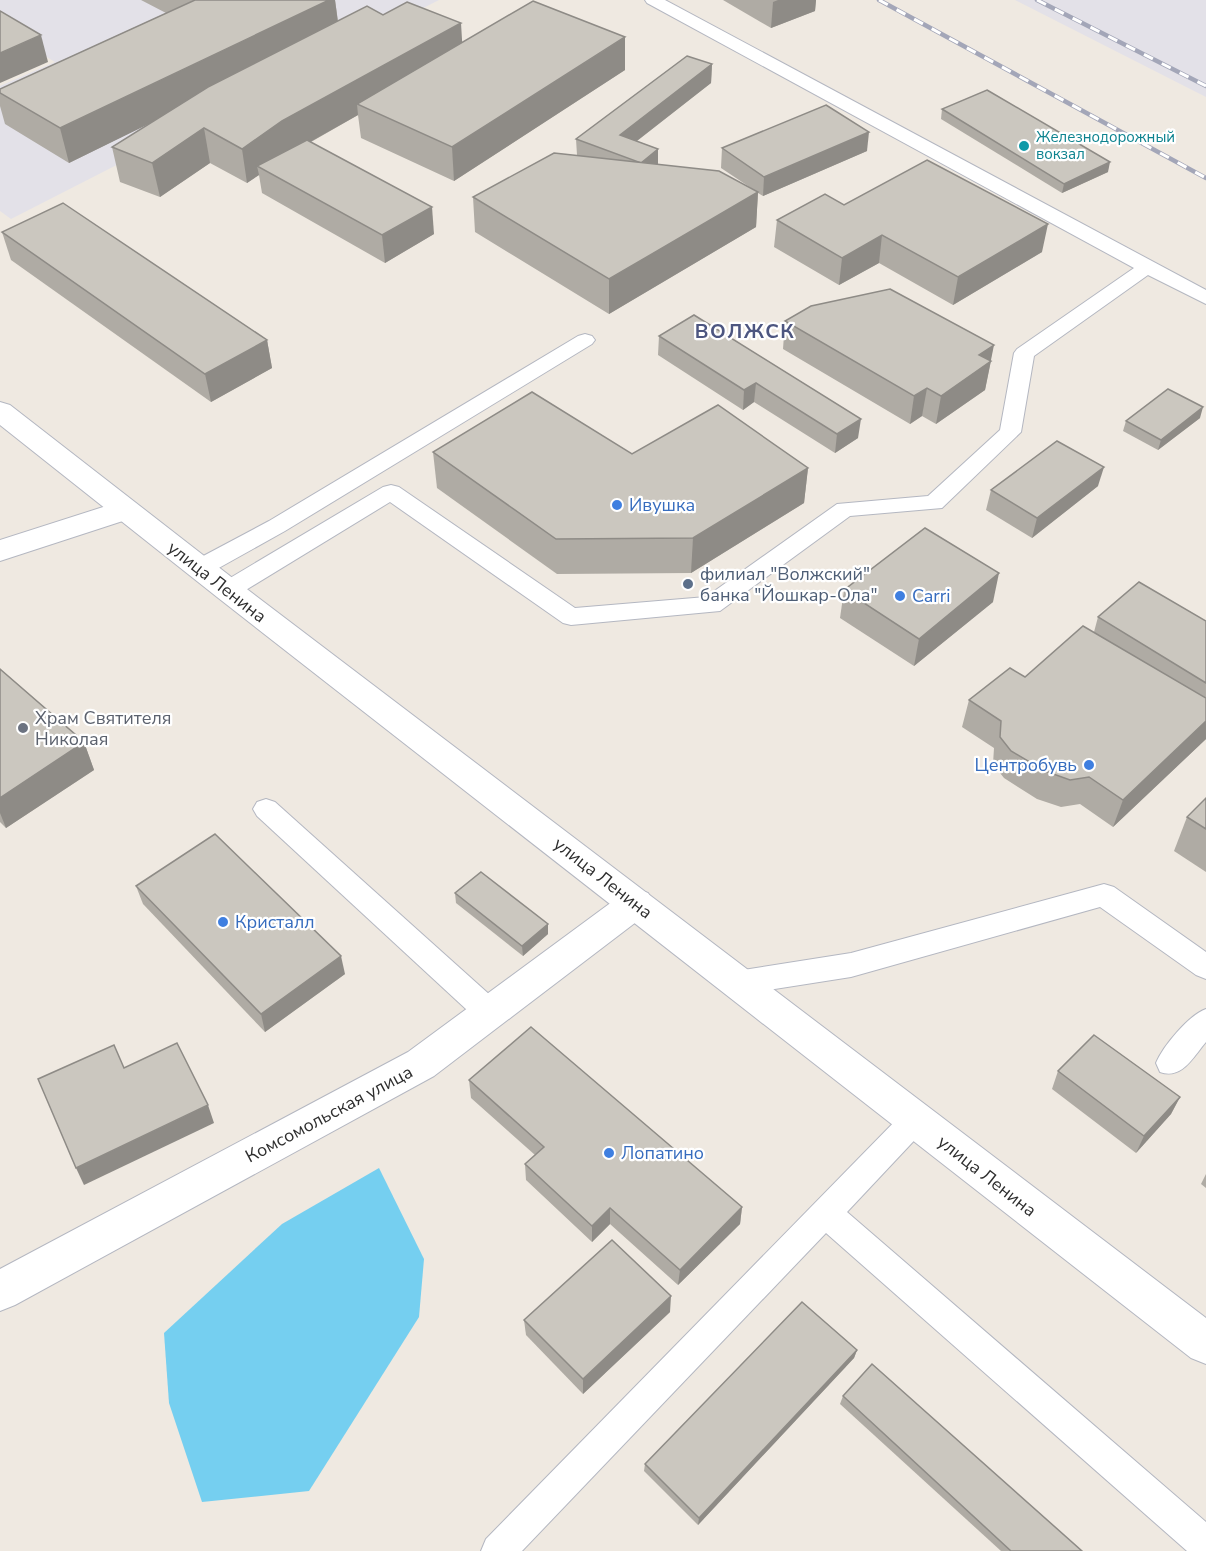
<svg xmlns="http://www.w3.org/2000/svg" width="1206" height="1551" font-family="'Nunito Sans',sans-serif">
	<rect width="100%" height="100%" fill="#efe9e1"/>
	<g fill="#e3e1e8">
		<path d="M0,0H439L11,219L0,211V86L55,62L0,29Z"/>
		<path d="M1015,0H1206V97Z"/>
	</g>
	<path fill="#75cff0" d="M379,1168L424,1259L419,1317L309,1491L202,1502L169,1403L164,1333L282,1224Z"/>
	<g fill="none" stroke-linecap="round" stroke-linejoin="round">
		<g stroke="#b4b7c1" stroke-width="2">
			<g id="service">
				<path d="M645,0H665L1206,290V304L1148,275L1034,356L1021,432L942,508L850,516L720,611L571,625L563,623L390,502L236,596L228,598L220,596L216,590L220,584L383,487L391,485L399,487L575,608L706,597L837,504L928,496L1000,430L1014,353L1017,349L1134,268L647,3Z"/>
				<path d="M585,334L592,336L595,340L592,344L285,531L208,574L200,576L192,574L189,568L192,562L269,521L578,336Z"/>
				<path d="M266,799L275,802L500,1004L504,1013L500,1022L490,1025L480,1022L257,816L253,809L257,802Z"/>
				<path d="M1104,884L1114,887L1206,952V979L1196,975L1100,907L851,977L737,995L727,991L723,983L727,975L737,971L851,953Z"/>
				<path d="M1206,1009V1042C1193,1057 1182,1080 1160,1072L1156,1063C1163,1046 1189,1015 1206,1009Z"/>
				<path d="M915,1107L925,1111L930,1120L925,1129L847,1212L1206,1522V1551H1187L826,1233L522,1551H481L486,1539L905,1111Z"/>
			</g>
		</g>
		<g stroke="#b4b7c1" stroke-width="2">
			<g id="minor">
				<path d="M125,500L135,503L139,510L135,517L0,561V540Z"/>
				<path d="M636,889L648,893L654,903L648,913L434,1076L15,1305L0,1311V1269L408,1052L624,893Z"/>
			</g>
		</g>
		<g stroke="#b4b7c1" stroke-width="2">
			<path id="secondary" d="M0,402L10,405L239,583L1206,1318V1364L1191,1358L217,597L0,425Z"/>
		</g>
		<use href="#service" fill="#fff" fill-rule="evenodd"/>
		<use href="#minor" fill="#fff" fill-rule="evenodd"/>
		<use href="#secondary" fill="#fff" fill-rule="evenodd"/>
		<g stroke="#a3a6b8" stroke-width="4.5">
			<g id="rail">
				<path d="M879,0L1206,178"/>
				<path d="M1037,0L1206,86"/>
			</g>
		</g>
		<use href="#rail" stroke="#fff" stroke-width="3" stroke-dasharray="10" stroke-linecap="butt"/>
	</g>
	<g fill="#afaba4">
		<path d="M141,0H335L338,21L383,15L462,42L625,70L454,181L361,138L358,115L311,142L434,234L385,263L262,193L259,175L247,183L210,163L160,197L120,182L112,147L154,121L69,163L5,124L0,106V89L166,13Z"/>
		<path d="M723,0H816L815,11L771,28Z"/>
		<path d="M712,64L711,83L637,141L658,149V164L754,190L721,168L722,148L867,151L763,196L758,193L756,227L609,314L475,232L473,197L577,155L576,139Z"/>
		<path d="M942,109L1108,172L1062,193L941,119Z"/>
		<path d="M844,205L1042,252L953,305L879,263L839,285L774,247L777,220Z"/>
		<path d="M2,232L267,340L272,368L211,402L11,260Z"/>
		<path d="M694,315L858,438L835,453L754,402L743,410L658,355L659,336Z"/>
		<path d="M785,321L990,361H991L985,390L936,424L922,416L910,424L783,349Z"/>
		<path d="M1200,418L1158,450L1123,431L1126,421Z"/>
		<path d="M433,452L632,454L808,468L804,503L691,573L557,574L437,488Z"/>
		<path d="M1098,486L1032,538L986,510L991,490Z"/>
		<path d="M844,590L993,602L914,666L840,618Z"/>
		<path d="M1098,617L1206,621V739L1113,827L1080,804L1061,807L1037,799L1004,778L993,764L994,748L962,727L969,700L1025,677L1094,632Z"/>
		<path d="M0,669L84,742L94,770L6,828L0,822Z"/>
		<path d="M1206,798V872L1174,851L1187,817Z"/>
		<path d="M136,886L345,974L265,1032L143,904Z"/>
		<path d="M455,893L548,934L523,956L456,903Z"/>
		<path d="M1058,1071L1180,1097L1171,1114L1136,1153L1052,1089Z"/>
		<path d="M469,1080L742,1207L740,1224L678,1285L610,1224L592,1242L526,1180L525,1164L535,1155L471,1098Z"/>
		<path d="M1206,1174V1188L1201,1184Z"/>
		<path d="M670,1312L583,1394L526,1335L524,1320Z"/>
		<path d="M857,1350L854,1358L698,1525L644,1471L645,1464Z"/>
		<path d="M843,1396L1082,1551H1001L840,1404Z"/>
	</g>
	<g fill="#8e8b86">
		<path d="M329,0H335L339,31L69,163L60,128Z"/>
		<path d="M778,0H816L815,11L771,28L773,2Z"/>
		<path d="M461,23L463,56L357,104L358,115L287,155L257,166L259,175L247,183L242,149L282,121Z"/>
		<path d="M41,35L48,62L0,83V53Z"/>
		<path d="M625,37V70L454,181L452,147Z"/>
		<path d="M712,64L711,83L620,154V135Z"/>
		<path d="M204,128L210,163L160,197L152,163Z"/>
		<path d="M869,132L867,151L763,196L764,177Z"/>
		<path d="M658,149V168L641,163Z"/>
		<path d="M1110,162L1108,172L1062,193L1064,184Z"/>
		<path d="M758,192L756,227L609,314V279Z"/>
		<path d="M432,207L434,234L385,263L382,235Z"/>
		<path d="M1048,224L1042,252L953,305L958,277Z"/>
		<path d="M882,235L879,263L839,285L842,258Z"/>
		<path d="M267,340L272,368L211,402L205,374Z"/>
		<path d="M994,345L985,390L936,424L941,396L979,355Z"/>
		<path d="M756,383L754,402L743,410L744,390Z"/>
		<path d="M927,388L922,416L910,424L914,396Z"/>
		<path d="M1203,407L1200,418L1158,450L1161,440Z"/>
		<path d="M861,419L858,438L835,453L837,434Z"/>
		<path d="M1104,467L1098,486L1032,538L1037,518Z"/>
		<path d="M808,468L804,503L691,573L693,538Z"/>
		<path d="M999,573L993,602L914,666L919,639Z"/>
		<path d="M1206,721V739L1113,827L1123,800Z"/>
		<path d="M84,742L94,770L6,828L0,813V798Z"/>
		<path d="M548,924V934L523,956L522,946Z"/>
		<path d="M341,956L345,974L265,1032L261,1014Z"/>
		<path d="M1180,1097L1171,1114L1136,1153L1144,1136Z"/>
		<path d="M208,1105L214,1123L84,1185L76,1168Z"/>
		<path d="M742,1207L740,1224L678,1285L680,1270Z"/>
		<path d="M610,1208V1224L592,1242V1226Z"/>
		<path d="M671,1296L670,1312L583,1394V1379Z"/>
		<path d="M857,1350L854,1358L698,1525L699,1518Z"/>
	</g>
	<g fill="#cbc7bf" stroke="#8e8b86" stroke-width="1.5">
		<path d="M195,0H329L60,128L0,93V89Z"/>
		<path d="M533,1L625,37L452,147L357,104Z"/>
		<path d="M407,2L461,23L282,121L242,149L204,128L152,163L112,147L208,87L367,6L383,15Z"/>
		<path d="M0,11L41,35L0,53Z"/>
		<path d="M687,56L712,64L620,135L658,149L641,163L576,139Z"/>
		<path d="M987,90L1110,162L1064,184L942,109Z"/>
		<path d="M826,105L869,132L764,177L722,148Z"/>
		<path d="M307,140L432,207L382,235L257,166Z"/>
		<path d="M554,153L719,171L758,192L609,279L473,197Z"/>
		<path d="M927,160L1048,224L958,277L882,235L842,258L777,220L825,194L844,205Z"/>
		<path d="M63,203L267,340L205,374L2,232Z"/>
		<path d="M890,289L994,345L979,355L991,361L941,396L927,388L914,396L785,321L811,306Z"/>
		<path d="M694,315L861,419L837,434L756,383L744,390L659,336Z"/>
		<path d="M1168,389L1203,407L1161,440L1126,421Z"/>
		<path d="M532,392L632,454L718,405L808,468L693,538L556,539L433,452Z"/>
		<path d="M1057,441L1104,467L1037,518L991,490Z"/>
		<path d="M925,528L999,573L919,639L844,590Z"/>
		<path d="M1139,582L1206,621V683L1098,617Z"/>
		<path d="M1083,626L1206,698V721L1123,800L1089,777L1070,780L1045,771L1011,751L1000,737L1001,721L969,700L1010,668L1025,677Z"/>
		<path d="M0,669L84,742L0,798Z"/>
		<path d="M1206,798V829L1187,817Z"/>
		<path d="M215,834L341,956L261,1014L136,886Z"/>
		<path d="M481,872L548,924L522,946L455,893Z"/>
		<path d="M531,1027L742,1207L680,1270L610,1208L592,1226L525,1164L544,1147L469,1080Z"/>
		<path d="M1094,1035L1180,1097L1144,1136L1058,1071Z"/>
		<path d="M177,1043L208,1105L76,1168L38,1079L114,1045L124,1068Z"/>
		<path d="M612,1240L671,1296L583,1379L524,1320Z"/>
		<path d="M802,1302L857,1350L699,1518L645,1464Z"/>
		<path d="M872,1364L1082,1551H1011L843,1396Z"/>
	</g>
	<circle fill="#0f9aa8" stroke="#fff" stroke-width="2" cx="1024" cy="146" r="6"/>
	<g fill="#3f7fe0" stroke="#fff" stroke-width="2">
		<circle cx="617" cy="505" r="6"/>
		<circle cx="900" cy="596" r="6"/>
		<circle cx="1089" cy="765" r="6"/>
		<circle cx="223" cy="922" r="6"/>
		<circle cx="609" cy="1153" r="6"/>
	</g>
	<circle fill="#5c6f8a" stroke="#fff" stroke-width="2" cx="688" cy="584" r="6"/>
	<circle fill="#6b7280" stroke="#fff" stroke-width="2" cx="23" cy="728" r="6"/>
	<g text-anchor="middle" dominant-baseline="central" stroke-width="4.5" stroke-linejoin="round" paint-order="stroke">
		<g font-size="15" fill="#0d838f" stroke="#fff" text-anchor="start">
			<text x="1036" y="137">Железнодорожный<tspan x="1036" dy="17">вокзал</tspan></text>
		</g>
		<g font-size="18" fill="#366cbe" stroke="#fff" text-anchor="start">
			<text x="629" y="505">Ивушка</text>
			<text x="912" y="596">Carri</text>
			<text x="1077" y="765" text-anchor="end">Центробувь</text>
			<text x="235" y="922">Кристалл</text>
			<text x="621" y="1153">Лопатино</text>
		</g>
		<g font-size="18" fill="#4e5e75" stroke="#fff" text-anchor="start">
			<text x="700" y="574">филиал "Волжский"<tspan x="700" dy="21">банка "Йошкар-Ола"</tspan></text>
		</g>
		<g font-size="18" fill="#2e2e2e" stroke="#fff">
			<text transform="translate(217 582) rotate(38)">улица Ленина</text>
			<text transform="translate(603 878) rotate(38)">улица Ленина</text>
			<text transform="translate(329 1114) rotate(-28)">Комсомольская улица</text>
			<text transform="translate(987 1176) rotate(38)">улица Ленина</text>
		</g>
		<g font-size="18" fill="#5b616d" stroke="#fff" text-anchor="start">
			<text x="35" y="718">Храм Святителя<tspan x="35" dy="21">Николая</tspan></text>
		</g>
		<g font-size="20" font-weight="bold" letter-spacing="1.5" fill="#4d5680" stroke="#fff">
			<text x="745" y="331">ВОЛЖСК</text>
		</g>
	</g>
</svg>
